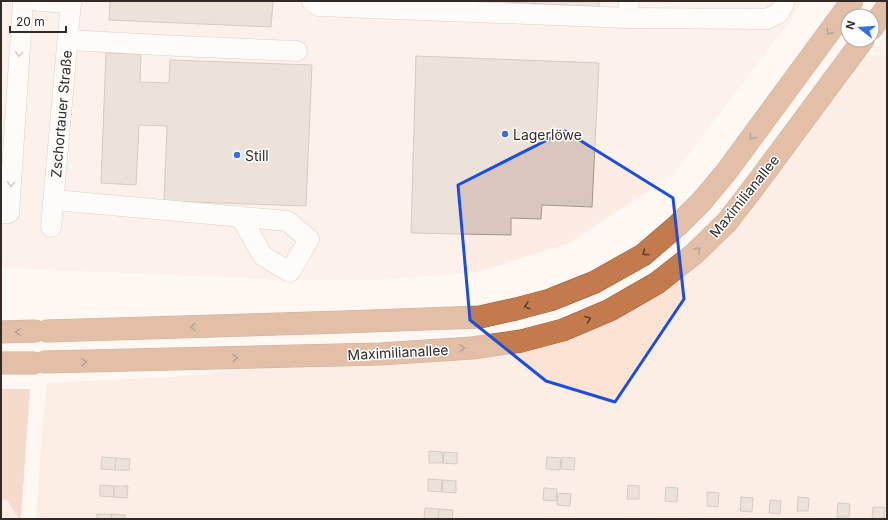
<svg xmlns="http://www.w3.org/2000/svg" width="888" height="520" font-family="Inter,sans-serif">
	<rect width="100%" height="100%" fill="#fef7f2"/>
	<g fill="#fcece3">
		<path d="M1,1H802L793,17L674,174L569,243L477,272L378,280H293L1,268Z"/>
		<path d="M887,32V53L873,52Z"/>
	</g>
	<g fill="#fce3d4">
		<path d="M868,55L887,56V519H36L43,419L47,383L171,377L247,369L461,359L512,354L556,344L590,331L626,312L673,285L708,256L751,210Z"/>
		<path d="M1,499H7L19,519H1Z"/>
	</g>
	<path fill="#e9b89c" d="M1,389H30L21,519H19L7,500L1,499Z"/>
	<g fill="#d9c7bd" stroke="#a5948a">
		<path d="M110,1H273L271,27L109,20Z"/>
		<path d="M489,1H599V7Z"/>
		<path d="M106,53L141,54L140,82L169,83L170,60L312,65L306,206L164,201L167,126L139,125L136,185L101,183Z"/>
		<path d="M416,56L599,63L592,207L542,205L541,219L511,218V235L411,233Z"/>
		<path d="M429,451L443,452L442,463H429Z"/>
		<path d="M444,452L457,453V464L443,463Z"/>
		<path d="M102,457L116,458L115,470L101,469Z"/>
		<path d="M547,457L561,458L560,470L546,469Z"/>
		<path d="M562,457L575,458L574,470L561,469Z"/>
		<path d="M116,458L130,459L129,470H115Z"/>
		<path d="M428,479L442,480L441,492L428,491Z"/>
		<path d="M443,480L456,481V493L442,492Z"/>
		<path d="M100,485L114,486V497L100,496Z"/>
		<path d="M628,485L639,486V499H627Z"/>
		<path d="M114,486H128L127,498L114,497Z"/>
		<path d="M666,487L678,488L677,502L665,501Z"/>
		<path d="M544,488L557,489L556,501L543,500Z"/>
		<path d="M707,492L719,493L718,507L707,506Z"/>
		<path d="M558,493L571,494L570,506L557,505Z"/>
		<path d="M741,497L753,498L752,512L740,511Z"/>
		<path d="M798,497L809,498L808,511H797Z"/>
		<path d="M770,500L781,501L780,514L769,513Z"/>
		<path d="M838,503L850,504L849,517H837Z"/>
		<path d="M873,507H885L884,519H872Z"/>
		<path d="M425,508L439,509L438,519H424Z"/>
		<path d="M439,509L453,510L452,519H438Z"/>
		<path d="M97,514H112L111,519H97Z"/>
		<path d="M112,514L125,515V519H111Z"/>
	</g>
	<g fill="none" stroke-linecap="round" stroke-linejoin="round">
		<g stroke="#b09f95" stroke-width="21">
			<g id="minor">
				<path d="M38,1L71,3"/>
				<path d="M312,1L318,6L628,18L629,1"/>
				<path d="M628,18L767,19L779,13L785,1"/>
				<path d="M68,40L179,46L297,51"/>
				<path d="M54,200L287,221L309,239L290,272L263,256L240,216"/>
				<path d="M1,213H9L23,1"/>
				<path d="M51,227L71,1"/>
			</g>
		</g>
		<g stroke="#905e3f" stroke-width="23">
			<g id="highway">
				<path d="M872,28L887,7"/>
				<path d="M47,331L343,322L480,317L516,309L550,300L595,282L643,255L678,225L702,201L727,171L852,1"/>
				<path d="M1,332L35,331"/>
				<path d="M45,362L380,354L472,348L521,341L563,330L610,310L657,283L694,254L727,222L754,187L863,40"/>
				<path d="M1,363H33"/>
			</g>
		</g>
		<use href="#minor" stroke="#fff" stroke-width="20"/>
		<use href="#highway" stroke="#c37a4d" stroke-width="22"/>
	</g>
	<defs><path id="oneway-chevron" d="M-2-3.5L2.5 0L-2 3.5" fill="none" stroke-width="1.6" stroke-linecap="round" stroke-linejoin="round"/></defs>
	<g stroke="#5d4232">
		<use href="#oneway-chevron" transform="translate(829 32) rotate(126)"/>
		<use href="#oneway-chevron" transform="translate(752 137) rotate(126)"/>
		<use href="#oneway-chevron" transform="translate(698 250) rotate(-44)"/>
		<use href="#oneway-chevron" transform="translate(645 253) rotate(143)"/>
		<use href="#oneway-chevron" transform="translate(527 306) rotate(164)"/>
		<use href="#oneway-chevron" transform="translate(588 319) rotate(-23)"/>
		<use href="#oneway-chevron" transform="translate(193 327) rotate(178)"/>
		<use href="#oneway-chevron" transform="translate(18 332) rotate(179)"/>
		<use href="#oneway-chevron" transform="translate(462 348) rotate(-4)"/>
		<use href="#oneway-chevron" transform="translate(235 358) rotate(-2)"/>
		<use href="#oneway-chevron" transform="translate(84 362) rotate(-1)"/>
	</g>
	<g stroke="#a29f9d">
		<use href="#oneway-chevron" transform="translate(19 54) rotate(94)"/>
		<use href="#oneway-chevron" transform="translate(11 184) rotate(94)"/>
	</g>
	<path d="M0 0H888V520H0ZM565,131L673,198L684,299L615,402L546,381L470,320L458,185Z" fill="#fef7f2" fill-opacity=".55" fill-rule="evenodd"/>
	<path fill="none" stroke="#1d4ed8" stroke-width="3" stroke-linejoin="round" d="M565,131L673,198L684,299L615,402L546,381L470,320L458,185Z"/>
	<g fill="#3570df" stroke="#fff" stroke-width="1.5">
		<circle cx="505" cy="134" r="4"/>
		<circle cx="237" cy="155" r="4"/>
	</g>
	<g text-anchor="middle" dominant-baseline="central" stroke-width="3" stroke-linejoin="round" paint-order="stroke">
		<g font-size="14" fill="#312a26" stroke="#fff">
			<text transform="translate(61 114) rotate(-85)">Zschortauer Straße</text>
			<text transform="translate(744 196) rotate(-51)">Maximilianallee</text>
			<text transform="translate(398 352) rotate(-3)">Maximilianallee</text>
		</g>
		<g font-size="14" fill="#312a26" stroke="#fff" text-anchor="start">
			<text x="513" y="134">Lagerlöwe</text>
			<text x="245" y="155">Still</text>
		</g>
	</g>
	<rect width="888" height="520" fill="none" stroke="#312a26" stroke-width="4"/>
	<g transform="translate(860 28) rotate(287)"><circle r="19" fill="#ffffff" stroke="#adaaa8"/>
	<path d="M0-3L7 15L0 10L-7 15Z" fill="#3570df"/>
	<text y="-6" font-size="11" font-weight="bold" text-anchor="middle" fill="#312a26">N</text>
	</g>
	<path d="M10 26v6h56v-6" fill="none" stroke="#312a26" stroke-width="2"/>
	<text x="16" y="26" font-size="12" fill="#312a26" stroke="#ffffff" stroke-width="3" paint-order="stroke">20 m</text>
</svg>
